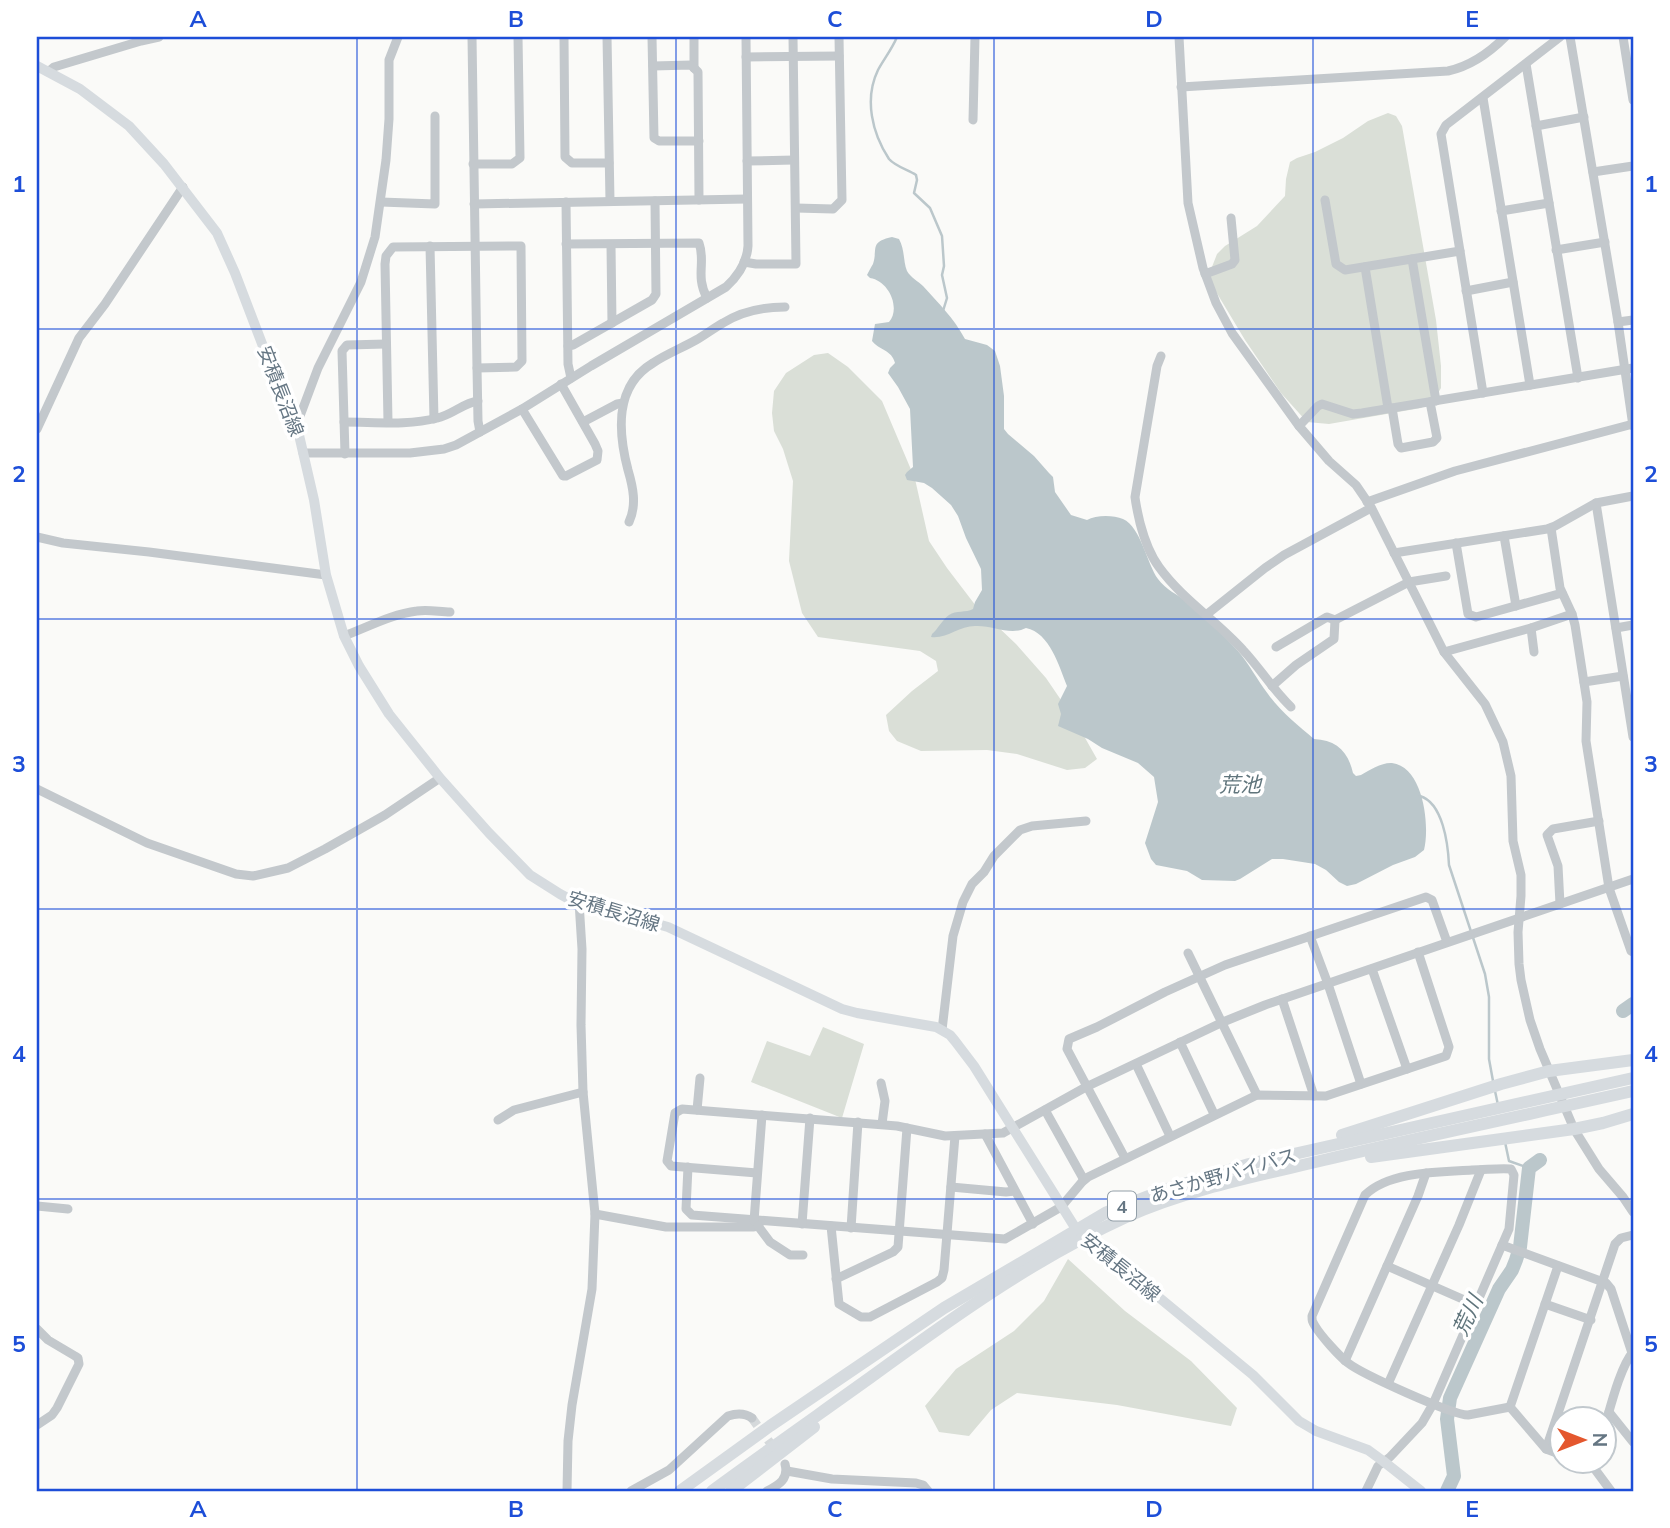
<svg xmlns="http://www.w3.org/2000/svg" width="1670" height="1528" font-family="Mulish,'Noto Sans JP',sans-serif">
	<rect width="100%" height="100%" fill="#fafaf8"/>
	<g fill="#dadfd7">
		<path d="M1388,113L1396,116L1402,126L1436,320L1441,366V388L1434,400L1421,408L1329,424L1307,422L1281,393L1245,340L1209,280L1210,272L1217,254L1225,246L1257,226L1285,196L1286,179L1290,162L1297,158L1315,152L1343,138L1368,121Z"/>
		<path d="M828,353L848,367L882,401L915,479L929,541L947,568L976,606L1016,644L1046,678L1076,722L1097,759L1085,768L1067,770L1017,754L987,750L921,751L897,741L889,731L886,715L912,691L938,671L936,661L920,651L818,637L802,613L789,561L793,481L783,449L774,431L772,413L774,391L786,373L814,355Z"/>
		<path d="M823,1027L864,1044L842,1118L751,1082L767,1041L810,1056Z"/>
		<path d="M1068,1259L1125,1311L1191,1361L1237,1408L1231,1426L1117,1405L1017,1393L991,1410L969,1436L939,1432L925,1406L956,1369L1014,1331L1044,1301Z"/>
	</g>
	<path fill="#bbc7cb" d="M892,237L899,239C905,250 903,261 907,271C911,278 918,281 923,286C940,305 953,317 965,339L987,345L995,351L1000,366L1004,396V429L1008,434L1034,456L1049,473L1053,477L1055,492L1071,515L1087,520C1096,515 1113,515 1123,519C1141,527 1147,564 1158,579C1166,590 1177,594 1187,602C1204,617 1222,633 1237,650C1249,663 1257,680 1268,694C1281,712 1298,725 1314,739C1336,740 1348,751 1353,773L1356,776L1361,775C1369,770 1383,762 1392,763C1424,767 1430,827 1424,850L1415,857L1393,865L1356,884L1347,886L1339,882L1326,870L1315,864L1283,859H1272L1240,879L1235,881L1202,880L1187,871L1156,865L1151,859L1145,843L1158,802L1154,777L1138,763L1102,748L1088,739L1058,726L1061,714L1058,704L1067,686C1059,666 1050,633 1026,628C1010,636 993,625 975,626C959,626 947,639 931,637L932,634C938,629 942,620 949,615C956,610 966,613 973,609L975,602L982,590L981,569L966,538L958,516L951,505L932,488L924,483L907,480L905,475L907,472L913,467L910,409L898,387L888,373L890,368L895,363C892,350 879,350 872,341L875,324L889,322C901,308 889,281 870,278L867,275C869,271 871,267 873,264C878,249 869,242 892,237Z"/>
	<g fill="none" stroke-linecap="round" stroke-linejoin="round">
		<g stroke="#bbc7cb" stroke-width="2.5">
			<path d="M897,37C892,49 884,59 878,70C864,99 872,133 889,159C895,166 908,170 916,175L917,180L914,193L930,208L942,236L944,266L942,275L947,298L943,311"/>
			<path d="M1420,796C1443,803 1448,844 1449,865L1485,974L1489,997V1059L1493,1081"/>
			<path d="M1495,1091L1498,1105"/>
			<path d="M1505,1142L1509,1161L1529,1168"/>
		</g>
		<g stroke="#bbc7cb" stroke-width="14">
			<path d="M1623,1011L1633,1004"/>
			<path d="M1447,1491L1454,1476L1447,1419L1450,1398L1499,1289L1512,1270L1516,1260L1520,1247L1529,1168L1540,1160"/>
		</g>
		<path stroke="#d5d9db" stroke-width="9" stroke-dasharray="9 4.5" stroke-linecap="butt" d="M752,1418L776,1451"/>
		<g stroke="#c3c8cc" stroke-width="9">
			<path d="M472,37L477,368L478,421L480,432"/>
			<path d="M564,37L565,157L572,163H609"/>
			<path d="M607,37L610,201"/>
			<path d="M652,37L654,138L659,141H699"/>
			<path d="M694,37V68"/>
			<path d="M1179,37L1188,203L1203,268L1216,303L1232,333L1299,426L1329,461L1356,485L1371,507L1444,652L1485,704L1503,742L1511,776L1513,841L1521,875V896L1518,932L1519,964L1521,980L1530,1020L1540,1049L1574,1129L1599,1169L1623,1197L1633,1212"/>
			<path d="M1570,37L1618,322L1633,426"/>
			<path d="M1623,37L1633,100"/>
			<path d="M746,57L839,56"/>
			<path d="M1526,64L1578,378"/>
			<path d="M653,66L691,65L698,72L699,200"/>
			<path d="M48,72L54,67L141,41L159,37"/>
			<path d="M1181,87L1448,71C1471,66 1489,53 1505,37"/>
			<path d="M1483,98L1530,385"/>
			<path d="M973,120L975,37"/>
			<path d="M1536,126L1584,117"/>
			<path d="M747,161L794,160"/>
			<path d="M473,164H512L520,158L518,37"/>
			<path d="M1593,172L1633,166"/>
			<path d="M1325,200L1336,264L1345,270L1460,251"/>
			<path d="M381,202L435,204V116"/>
			<path d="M566,202L568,364L571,378"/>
			<path d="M474,204L747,199"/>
			<path d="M796,208L833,209L842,200L839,37"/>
			<path d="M1501,211L1549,203"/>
			<path d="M566,244L699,243C706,262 695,276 707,298"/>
			<path d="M611,245L612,323"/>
			<path d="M430,246L434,419"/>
			<path d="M1556,250L1605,242"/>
			<path d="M1412,259L1436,401"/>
			<path d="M744,262L756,264H796L793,37"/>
			<path d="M1365,267L1388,408"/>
			<path d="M1205,274L1232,264L1235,260L1231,218"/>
			<path d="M1466,291L1513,282"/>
			<path d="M1618,322L1633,320"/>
			<path d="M568,346L573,345L652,300L656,294L655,201"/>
			<path d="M1161,356L1157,366L1135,497C1136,506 1138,514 1140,523C1144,538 1150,555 1159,567C1182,599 1217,621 1243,650C1260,668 1273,690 1291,707"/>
			<path d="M1483,393L1441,134L1446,125L1560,37"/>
			<path d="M1392,408L1398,444L1401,448L1433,442L1437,438L1430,402"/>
			<path d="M522,409L563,476H566L597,460L598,451L595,444L561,384"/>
			<path d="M296,422L300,416L318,368L361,282L375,237L386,160L389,119V60L398,37"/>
			<path d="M344,422C375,422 408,426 437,418C452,415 463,403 478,401"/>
			<path d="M388,422L385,264L386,256L393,247L521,246L522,361L516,367L477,368"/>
			<path d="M583,422L617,404L623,403"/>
			<path d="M1299,426L1318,406L1322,404L1353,414L1362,413L1633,368"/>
			<path d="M37,429L79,338L105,304L183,187"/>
			<path d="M303,453H410L444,449L456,445L522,409L591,366L726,287C738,276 747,262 748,246L746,37"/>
			<path d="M345,454L342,351L347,345L386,344"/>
			<path d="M1367,502L1455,471L1633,424"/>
			<path d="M1596,503L1633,737"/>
			<path d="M629,522C637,505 633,487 628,470C618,432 614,386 653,363C666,354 682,348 696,340C705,335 714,328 723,323C742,311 764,307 785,307"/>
			<path d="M1551,528L1560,588L1572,614L1575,625L1587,702L1586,741L1609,888L1631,951L1633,952"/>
			<path d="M1504,536L1516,606"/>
			<path d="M37,537L63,543L149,552L326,575"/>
			<path d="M1456,543L1468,614L1476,617L1562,593"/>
			<path d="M1394,553L1547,529L1555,526L1596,503L1633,496"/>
			<path d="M1206,615L1265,568L1284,555L1371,508"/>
			<path d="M1531,628L1534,652"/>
			<path d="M1616,628L1633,625"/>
			<path d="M344,636C368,627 392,614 417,611C428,609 440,612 450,612"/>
			<path d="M1276,647L1327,617L1335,620L1409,582L1446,576"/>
			<path d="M1444,652L1531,628L1572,614"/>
			<path d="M1584,682L1623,676"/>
			<path d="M1272,686L1296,665L1334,639L1335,620"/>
			<path d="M37,789L147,843L236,874L253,876L288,868L325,849L385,815L440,778"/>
			<path d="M1560,904L1558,866L1547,835L1553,829L1599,821"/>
			<path d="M1310,936L1328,984L1361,1084"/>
			<path d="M1188,953L1257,1095"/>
			<path d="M1372,969L1407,1069"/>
			<path d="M1282,999L1314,1096"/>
			<path d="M942,1030L953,936L963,902L972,884L984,872L994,856L1020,830L1032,826L1086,821"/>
			<path d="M1180,1042L1214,1114"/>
			<path d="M1136,1064L1170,1136"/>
			<path d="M881,1083L885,1101L882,1124"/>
			<path d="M697,1110L700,1078"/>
			<path d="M1045,1110L1084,1180"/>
			<path d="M498,1120L514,1110L583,1092"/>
			<path d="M985,1134L1033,1224"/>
			<path d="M1125,1158L1067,1049L1069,1039L1097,1027L1165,992L1225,965L1426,897L1432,900L1447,942"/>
			<path d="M688,1167L686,1209L692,1215L1005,1239L1061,1207L1082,1182L1088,1177L1257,1095L1326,1096L1446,1056L1449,1047L1418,952"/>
			<path d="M757,1173L671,1166L667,1161L675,1113L682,1109L897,1126L945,1136L1003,1133L1086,1087L1223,1022L1265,1005L1633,879"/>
			<path d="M951,1187L1006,1192L1015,1191"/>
			<path d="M37,1206L68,1209"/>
			<path d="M595,1214L666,1227H753L758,1226L761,1221"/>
			<path d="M754,1221L762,1115"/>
			<path d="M802,1224L810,1118"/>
			<path d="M758,1226L770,1242L790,1255H803"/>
			<path d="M831,1226L839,1304L861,1317H870L937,1282L942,1278L944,1270L955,1136"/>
			<path d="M851,1228L858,1122"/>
			<path d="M1502,1245L1606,1283L1611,1289L1633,1356"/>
			<path d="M1387,1266L1476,1305"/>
			<path d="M836,1279L893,1252L898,1247L907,1128"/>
			<path d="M1545,1304L1591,1320"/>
			<path d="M37,1329L48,1340L75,1356L78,1358L79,1364L57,1408L52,1415L37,1425"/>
			<path d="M1345,1361L1418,1196L1426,1173"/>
			<path d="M1388,1384L1459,1225L1481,1170"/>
			<path d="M1510,1407L1558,1266"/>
			<path d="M1609,1412L1633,1442"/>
			<path d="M1604,1429C1610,1409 1620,1367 1633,1352"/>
			<path d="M1546,1449L1615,1244L1621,1238L1633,1235"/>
			<path d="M1581,1462L1594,1468L1611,1491"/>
			<path d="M787,1471L832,1479L916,1483L923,1485L928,1491"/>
			<path d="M567,1491L568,1441L572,1405L592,1289L595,1214L583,1092L581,1025L582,949L579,902"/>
			<path d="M631,1491L669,1470L728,1416C737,1413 745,1413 752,1418"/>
			<path d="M767,1491C779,1485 789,1479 785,1464"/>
			<path d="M1366,1491L1378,1466L1390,1457L1422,1423L1433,1404L1509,1229L1514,1175L1511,1169C1498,1168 1485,1170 1472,1170C1440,1172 1389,1171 1365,1195L1312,1316C1312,1321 1312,1321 1315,1326C1321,1336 1339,1356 1348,1363C1362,1374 1452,1415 1468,1415L1510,1407L1546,1449L1562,1455"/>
		</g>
		<path stroke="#d6dbdf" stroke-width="10" d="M37,66L80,89L129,126L164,164L217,233L235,273L274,375L296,422L314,500L326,575L344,636L359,666L389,714L440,778L489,833L530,875L560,894L571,900L668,927L842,1009L857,1013L936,1027L950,1035L955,1041L974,1066L1076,1229L1253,1375L1299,1421L1316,1431L1368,1450L1383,1461L1421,1491"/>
		<g stroke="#d6dbdf" stroke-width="12">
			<path d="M1342,1135L1501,1084L1549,1071L1633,1060"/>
			<path d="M1371,1157L1574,1129L1603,1123L1633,1114"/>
			<path d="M680,1491L770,1426L944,1308L1107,1212L1164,1190L1249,1164L1633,1078"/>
			<path d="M712,1491C765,1452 818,1415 871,1377C952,1318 1034,1259 1126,1217C1189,1189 1257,1176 1324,1160C1426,1136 1530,1114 1633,1091"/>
			<path d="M731,1491L814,1427"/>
		</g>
	</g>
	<path fill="none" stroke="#1d4ed8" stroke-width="2" stroke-opacity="0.55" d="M357,37V1491M676,37V1491M994,37V1491M1313,37V1491M37,329H1633M37,619H1633M37,909H1633M37,1199H1633"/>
	<g text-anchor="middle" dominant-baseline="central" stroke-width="7" stroke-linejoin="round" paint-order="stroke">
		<rect fill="#fff" stroke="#939fa8" stroke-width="2" x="1108" y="1191.5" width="28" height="29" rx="5"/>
		<g font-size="18" font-weight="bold" fill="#657683">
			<text x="1122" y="1206">4</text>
		</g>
		<g font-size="19" fill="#657683" stroke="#fff">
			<text transform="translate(281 391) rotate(69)">安積長沼線</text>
			<text transform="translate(614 911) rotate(17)">安積長沼線</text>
			<text transform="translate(1223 1175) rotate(-16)">あさか野バイパス</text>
			<text transform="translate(1121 1267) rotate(39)">安積長沼線</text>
		</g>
		<g font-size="21" font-style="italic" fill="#60757c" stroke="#fff">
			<text x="1240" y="784">荒池</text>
			<text transform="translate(1467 1315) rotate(-65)">荒川</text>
		</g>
	</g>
	<rect width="1670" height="1528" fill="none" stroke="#ffffff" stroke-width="77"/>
	<g transform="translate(1583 1440) rotate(90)"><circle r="33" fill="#ffffff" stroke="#c1c8cd" stroke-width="2"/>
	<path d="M0-5L12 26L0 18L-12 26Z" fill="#e4572e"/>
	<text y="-10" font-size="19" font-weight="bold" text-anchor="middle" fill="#657683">N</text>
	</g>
	<rect x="38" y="38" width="1594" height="1452" fill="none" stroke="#1d4ed8" stroke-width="2.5"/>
	<g font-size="23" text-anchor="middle" font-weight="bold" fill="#1d4ed8">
		<text x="198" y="27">A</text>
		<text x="516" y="27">B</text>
		<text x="835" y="27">C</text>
		<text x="1154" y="27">D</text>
		<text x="1472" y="27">E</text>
		<text x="19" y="192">1</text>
		<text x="1651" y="192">1</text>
		<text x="19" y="482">2</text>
		<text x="1651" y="482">2</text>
		<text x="19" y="772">3</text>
		<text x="1651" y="772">3</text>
		<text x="19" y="1062">4</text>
		<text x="1651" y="1062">4</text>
		<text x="19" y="1352">5</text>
		<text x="1651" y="1352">5</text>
		<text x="198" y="1517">A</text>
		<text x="516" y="1517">B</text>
		<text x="835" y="1517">C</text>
		<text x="1154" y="1517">D</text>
		<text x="1472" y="1517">E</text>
	</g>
</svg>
